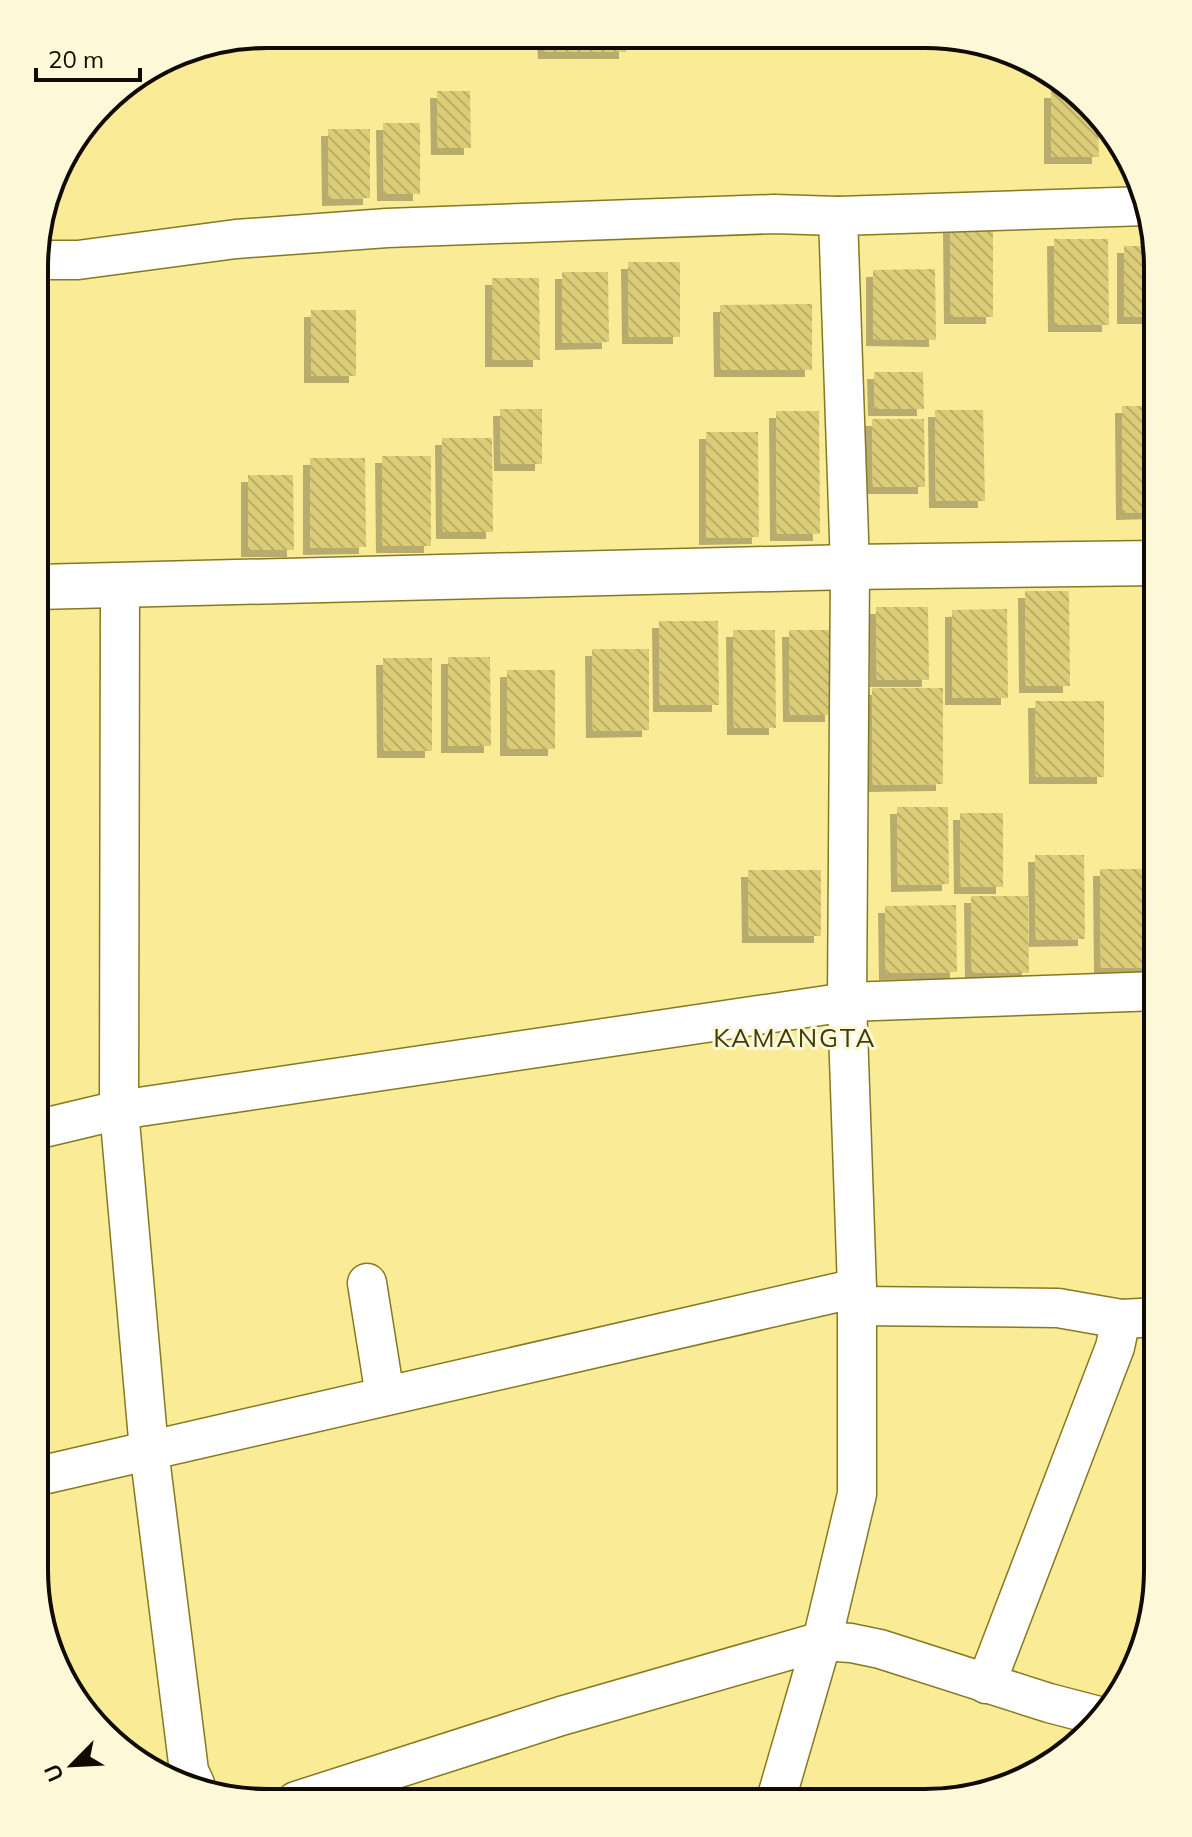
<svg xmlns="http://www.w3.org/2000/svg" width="1192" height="1837" font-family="Mulish,sans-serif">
	<defs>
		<pattern id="building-back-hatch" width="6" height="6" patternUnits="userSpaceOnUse" patternTransform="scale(2)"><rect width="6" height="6" fill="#dbcc78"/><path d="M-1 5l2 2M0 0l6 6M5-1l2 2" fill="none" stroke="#bbae66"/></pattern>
		<filter id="shadow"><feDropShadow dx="-7" dy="7" stdDeviation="0" flood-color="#0004"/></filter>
	</defs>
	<rect width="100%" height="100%" fill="#faeb96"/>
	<g fill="url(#building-back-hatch)" filter="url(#shadow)">
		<path d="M544,35H626V52H545Z"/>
		<path d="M437,91H470L471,148H438Z"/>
		<path d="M1051,91H1074L1098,124L1099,157H1051Z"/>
		<path d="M383,123H420V194H384Z"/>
		<path d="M328,129H370V198L329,199Z"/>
		<path d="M950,225H993V317H951Z"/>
		<path d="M1054,239H1108L1109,325H1055Z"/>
		<path d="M1124,246H1154L1158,267V317H1124Z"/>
		<path d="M628,262H680V337H629Z"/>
		<path d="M935,269L936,340L873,339V270Z"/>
		<path d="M562,272H608L609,342L562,343Z"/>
		<path d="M492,278H539L540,360H492Z"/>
		<path d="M812,304V370H721L720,305Z"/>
		<rect x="311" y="310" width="45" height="66"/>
		<path d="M874,372H923L924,409H875Z"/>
		<path d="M1122,406H1158V512L1123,513Z"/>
		<path d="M500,409H542V464H501Z"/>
		<path d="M935,410H983L985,501H936Z"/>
		<path d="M776,411H819L820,534H777Z"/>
		<path d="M872,419H924L925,487H873Z"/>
		<path d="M706,432H758L759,537L706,538Z"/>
		<path d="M442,438H492L493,532H443Z"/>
		<path d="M382,456H431V546H383Z"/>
		<path d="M310,458H365L366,547L310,548Z"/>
		<path d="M248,475H293L294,550H248Z"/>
		<path d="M1025,591H1069L1070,686H1026Z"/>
		<path d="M876,607H928L929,680H877Z"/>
		<path d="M1007,609L1008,698H952V610Z"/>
		<path d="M659,621H718L719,705H660Z"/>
		<path d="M733,630H775L776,728H734Z"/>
		<path d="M789,630H831L832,715H790Z"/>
		<path d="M592,649H649V730L593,731Z"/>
		<path d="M448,657H490L491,746H448Z"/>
		<path d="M383,658H432V751H384Z"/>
		<rect x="507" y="670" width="48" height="79"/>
		<path d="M872,688H943V784L873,785Z"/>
		<path d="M1035,701H1104V777H1036Z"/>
		<path d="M897,807H948L949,884L898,885Z"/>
		<path d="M960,813H1003V887H961Z"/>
		<path d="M1035,855H1084L1085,939L1036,940Z"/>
		<path d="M1100,869H1158V968H1101Z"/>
		<path d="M748,870H821V936H749Z"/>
		<path d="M971,896H1028L1029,973H972Z"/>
		<path d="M956,905L957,972L886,973L885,906Z"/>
	</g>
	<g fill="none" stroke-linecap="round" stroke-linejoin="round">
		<g stroke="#877920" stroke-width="41">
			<g id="minor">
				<path d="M36,260H78L236,239L387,228L774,214L838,216"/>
				<path d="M120,584L119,1110L149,1450L189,1771L195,1784"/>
				<path d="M35,1130L119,1110L847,1002L1158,991"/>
				<path d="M367,1283L385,1396"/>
				<path d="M857,1306L1058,1308L1121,1319L1115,1347L986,1684"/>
				<path d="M1121,1319L1158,1317"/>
				<path d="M34,1477L857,1288"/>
				<path d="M296,1801L561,1716L822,1641L851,1643L880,1649L1049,1703L1099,1716"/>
				<path d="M775,1803L822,1641L857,1494V1288L847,1002L850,567L838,216L1146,206"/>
			</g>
		</g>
		<g stroke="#877920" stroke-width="47">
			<path id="major" d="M36,587L850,567L1158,563"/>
		</g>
		<use href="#minor" stroke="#fff" stroke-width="38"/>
		<use href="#major" stroke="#fff" stroke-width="44"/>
	</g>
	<g text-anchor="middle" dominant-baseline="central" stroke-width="6" stroke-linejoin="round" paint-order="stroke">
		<g font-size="26" letter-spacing="2" fill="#423b0c" stroke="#fdf8d7">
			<text x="795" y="1037">KAMANGTA</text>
		</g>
	</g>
	<path d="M0 0H1192V1837H0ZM267 48H925A219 219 0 0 1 1144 267V1570A219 219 0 0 1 925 1789H267A219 219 0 0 1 48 1570V267A219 219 0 0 1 267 48Z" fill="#fdf8d7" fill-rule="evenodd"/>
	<path fill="none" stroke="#100b00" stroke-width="4" d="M267 48H925A219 219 0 0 1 1144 267V1570A219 219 0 0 1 925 1789H267A219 219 0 0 1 48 1570V267A219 219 0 0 1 267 48Z"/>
	<g transform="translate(72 1765) rotate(246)" stroke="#fdf8d7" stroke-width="6" paint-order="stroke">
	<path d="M0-6L14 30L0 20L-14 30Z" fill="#100b00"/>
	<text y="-12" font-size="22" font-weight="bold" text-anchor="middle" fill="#100b00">U</text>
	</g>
	<path d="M36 68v12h104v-12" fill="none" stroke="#100b00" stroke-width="4"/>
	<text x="48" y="68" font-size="24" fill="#100b00" stroke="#fdf8d7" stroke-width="6" paint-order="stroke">20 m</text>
</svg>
